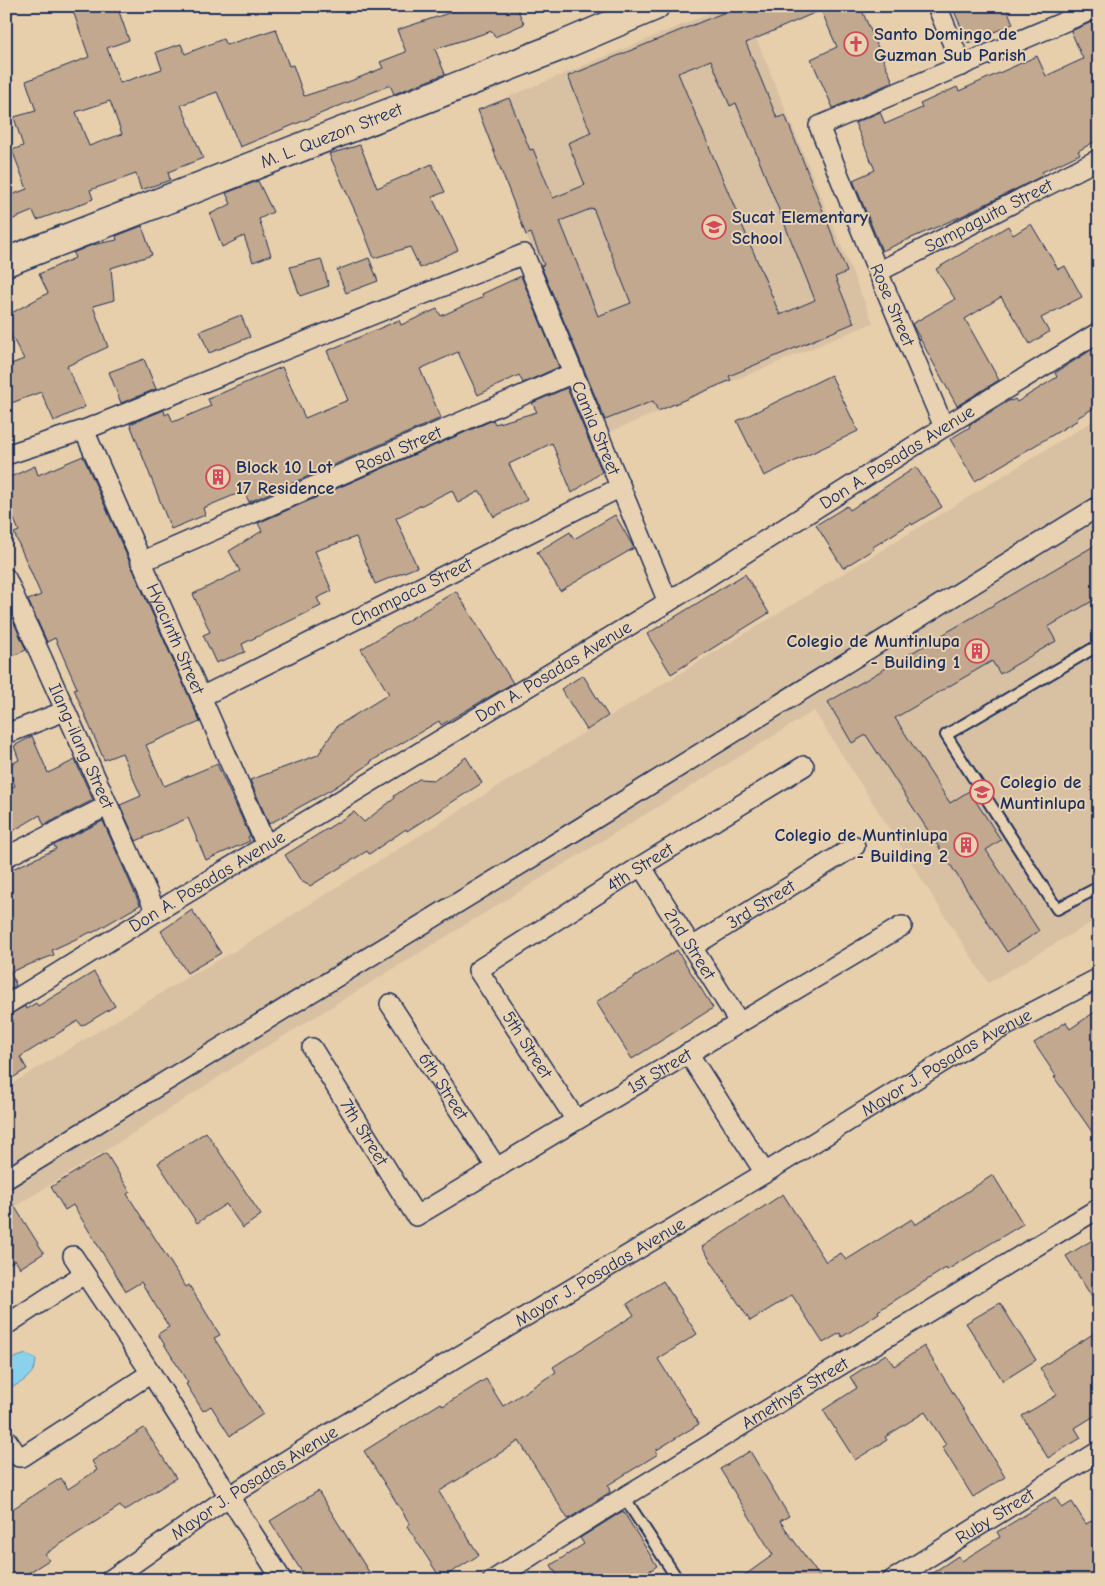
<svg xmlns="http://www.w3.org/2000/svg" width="1105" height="1586" font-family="'Comic Neue',sans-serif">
	<rect width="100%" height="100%" fill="#e8cfac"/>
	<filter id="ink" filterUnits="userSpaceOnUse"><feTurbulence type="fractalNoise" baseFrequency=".02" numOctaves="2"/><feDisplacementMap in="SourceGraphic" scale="10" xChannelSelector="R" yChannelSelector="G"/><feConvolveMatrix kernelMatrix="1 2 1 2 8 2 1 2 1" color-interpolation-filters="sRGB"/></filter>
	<g filter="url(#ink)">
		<g fill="#d8c0a2">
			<path d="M727,6H743L873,323L605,434L477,110Z"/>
			<path d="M1099,417V918L988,983L814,711L248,1058L121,1141L6,1212V1087L186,978L238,949L617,712Z"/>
		</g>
		<path fill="#8ad1ec" stroke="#5e90b3" d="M26,1354L36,1359C36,1375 20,1385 6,1389V1363L14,1358Z"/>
		<g fill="#c1a88e" stroke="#1b2f5e" fill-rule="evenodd">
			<path d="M87,6H117L129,40L107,48L120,83L162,69L156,52L181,44L185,54L223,39L226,45L276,29L289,66L293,65L304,96L348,82L383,68L380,62L406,52L397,30L470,6H516L524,24L495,37L492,31L435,49L445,74L394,94L390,85L240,147L217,92L181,105L203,158L168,172L170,180L141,190L136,174L90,190L93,199L74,207L37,220L33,211L6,222V197L27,189L12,150L23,146L14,117L36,111L26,81L89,57L73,11ZM110,101L122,134L89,146L76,112Z"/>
			<path d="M740,6H860L893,82L833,108L811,59L837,47L821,10L746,43L777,118L785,115L847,272L835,277L854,323L729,376L731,380L658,411L653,401L605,420L541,266L544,265L531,233L526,235L478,110L509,98L530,150L533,149L553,198L585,185L568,143L591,133L568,76ZM711,60L730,106L736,103L815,300L780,315L678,73ZM593,208L631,303L598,316L560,221Z"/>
			<path d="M964,6H1006L1013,24L968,43L954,11Z"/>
			<path d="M1099,19V139L1078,151L1080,154L1042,172L1044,175L964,215L882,251L853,180L875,170L855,123L880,112L885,124L922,108L920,104L957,87L959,91L1037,56L1046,76L1083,59L1071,31Z"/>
			<path d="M360,145L377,188L432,164L445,192L432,197L458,250L420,268L410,247L374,258L361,224L329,154Z"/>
			<path d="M258,181L273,212L259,219L271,255L253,262L244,236L222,247L210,214L231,204L226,193Z"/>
			<path d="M1031,224L1058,269L1065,266L1082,297L1041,318L1049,332L1030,344L1001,297L965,319L999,380L957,406L912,324L955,299L936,269L1008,226L1013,235Z"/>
			<path d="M142,226L152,255L111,268L114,300L93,306L108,347L67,366L85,407L54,421L41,392L6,405V366L24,359L6,326V316L48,293L39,274L75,258L73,253L92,245L117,240L116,236Z"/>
			<path d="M369,258L378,281L346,293L337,270Z"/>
			<path d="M321,259L329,286L300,296L290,267Z"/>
			<path d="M521,276L559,367L523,383L519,375L478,395L458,352L420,369L441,418L249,502L244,491L203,508L205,515L171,529L130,424L164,410L165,415L169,413L173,422L211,406L208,399L282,367L305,418L348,400L327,351L399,320L401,325L437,309L441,316L483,297L482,294Z"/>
			<path d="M241,315L250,337L209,353L200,331Z"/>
			<path d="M1099,345V405L1077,418L1078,420L975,481L950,439L970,427L969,425L1010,400L1011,401L1015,399L1017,402L1057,377L1055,373Z"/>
			<path d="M144,359L156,389L121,403L109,372Z"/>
			<path d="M831,375L858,431L764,476L737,421Z"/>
			<path d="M567,388L602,472L572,493L552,443L509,464L527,500L494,517L480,491L458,503L452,490L396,518L417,567L375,584L356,537L315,551L332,591L317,598L321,606L242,644L245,652L216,663L203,635L210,632L193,594L240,571L229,551L262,531L258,523L493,420L495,424L537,412L532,403Z"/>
			<path d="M83,456L200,722L146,745L164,786L217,764L250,836L248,837L250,841L206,860L188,818L136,841L120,805L141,796L122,753L104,760L74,689L77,688L55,638L47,642L28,600L41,595L14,533L19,531L6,501V479L35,466L38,475Z"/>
			<path d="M916,467L942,507L912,525L911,523L873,547L874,549L843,568L816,525L847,506L850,510Z"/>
			<path d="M615,515L634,548L560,591L537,552L570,532L574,539Z"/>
			<path d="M1099,543V597L1048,627L1056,641L1000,674L992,661L895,718L950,803L969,791L1001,840L986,850L1039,931L1007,952L866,735L852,743L828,702Z"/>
			<path d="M745,574L769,613L671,674L647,634Z"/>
			<path d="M456,591L513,683L441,725L439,721L370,762L371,763L334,788L269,824L250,780L318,755L337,726L389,694L361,649Z"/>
			<path d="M8,609L26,650L6,659V610Z"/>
			<path d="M583,675L608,716L587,730L561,689Z"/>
			<path d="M32,736L48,773L75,760L93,800L44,825L40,815L6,835V790L15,786L7,766L19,760L14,746Z"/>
			<path d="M466,757L482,783L407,831L406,829L369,854L367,851L310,886L301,881L285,855L354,812L364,822L395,798L394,796L419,779L435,780Z"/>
			<path d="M103,821L140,905L92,933L91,932L52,950L54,955L10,972L16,985L6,992V872L56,849L54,845Z"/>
			<path d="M192,910L221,953L187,973L161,931Z"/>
			<path d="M677,950L713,1008L632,1059L596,1002Z"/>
			<path d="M94,972L115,1006L82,1026L78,1021L20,1057L27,1069L6,1082V1016L25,1006L26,1009L36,1003L38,1006Z"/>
			<path d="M1099,1009V1142L1054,1077L1056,1076L1034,1043L1066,1022L1070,1029Z"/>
			<path d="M206,1132L261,1215L243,1228L226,1204L197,1223L158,1163Z"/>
			<path d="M106,1153L130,1192L127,1194L186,1287L189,1285L220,1335L214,1338L263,1414L230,1436L211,1406L203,1411L186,1384L188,1383L158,1334L169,1327L141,1282L126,1291L73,1205L65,1210L51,1187Z"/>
			<path d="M993,1175L1023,1224L947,1270L946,1268L878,1311L879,1313L842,1337L840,1333L823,1343L792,1295L750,1321L702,1247L783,1194L826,1262L841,1253L846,1260L912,1219L915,1225Z"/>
			<path d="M6,1193L44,1253L20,1268L15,1260L6,1266Z"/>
			<path d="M1099,1236V1308L1066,1256Z"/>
			<path d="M663,1281L697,1334L658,1359L699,1424L655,1451L658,1454L608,1485L610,1492L568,1519L519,1441L440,1491L439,1492L479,1555L441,1579L407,1526L410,1524L364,1451L441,1403L443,1406L486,1379L503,1406L556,1372L553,1367L634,1315L627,1304Z"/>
			<path d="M1000,1303L1036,1360L1003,1381L966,1323Z"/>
			<path d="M1099,1330V1413L1075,1428L1081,1438L1048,1458L1022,1416L1057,1395L1040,1368Z"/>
			<path d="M924,1346L1005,1477L973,1497L942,1447L946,1445L925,1412L885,1437L887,1440L855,1460L823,1410L857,1388L850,1377L886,1354L894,1366Z"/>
			<path d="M144,1428L176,1478L124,1511L120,1506L45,1554L49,1560L17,1580H6V1513L61,1478L68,1489L97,1470L92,1461Z"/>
			<path d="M750,1451L789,1516L780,1521L822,1580H738L773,1555L720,1469Z"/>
			<path d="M318,1491L374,1580H307L270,1521Z"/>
			<path d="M1055,1497L1062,1508L1072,1502L1086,1524L1099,1517V1580H922L958,1556L962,1561L1000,1537L997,1532Z"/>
			<path d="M623,1511L657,1566L636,1580H560L551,1565L584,1544L580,1538Z"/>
		</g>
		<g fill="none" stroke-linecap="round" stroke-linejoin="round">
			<g stroke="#1b2f5e" stroke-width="14">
				<g id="service">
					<path d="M1099,645L946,735L1057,909L1099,887"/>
					<path d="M624,1497L678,1580"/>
				</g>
			</g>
			<g stroke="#1b2f5e" stroke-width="22">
				<g id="minor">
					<path d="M937,6L962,66"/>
					<path id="s1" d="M878,272L1099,159"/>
					<path d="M944,427L878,272L819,126L1099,7"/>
					<path id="s2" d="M84,430L266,845"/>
					<path id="s3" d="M6,455L84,430L524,254L668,602"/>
					<path id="s4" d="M141,562L573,373"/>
					<path id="s5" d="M6,578L156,912"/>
					<path id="s6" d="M201,697L621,487"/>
					<path d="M6,734L65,711"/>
					<path d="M6,857L107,806"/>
					<path id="s7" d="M641,866L739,1022"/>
					<path id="s8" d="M692,947L855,846"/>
					<path id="s9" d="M390,1004L496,1167"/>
					<path id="s10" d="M6,1005L156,912L668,602L944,427L1099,332"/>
					<path id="s11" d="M312,1048L416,1216L902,926"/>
					<path d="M688,1053L765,1173"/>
					<path id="s12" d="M576,1120L478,970L641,866L804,766"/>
					<path d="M6,1179L580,828L1099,506"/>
					<path d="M73,1256L151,1373L282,1580"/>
					<path d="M6,1325L84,1274"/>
					<path d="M6,1439L17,1455L19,1457H22L151,1373"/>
					<path id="s13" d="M110,1580L228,1497L319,1440L765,1173L975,1042L1099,978"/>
					<path id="s14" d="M493,1580L624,1497L1099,1208"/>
					<path id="s15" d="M892,1580L1099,1451"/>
				</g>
			</g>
			<g stroke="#1b2f5e" stroke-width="31">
				<g id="secondary">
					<path id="s16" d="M6,262L561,46L655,6"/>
				</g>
			</g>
			<use href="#service" stroke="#e9d2b1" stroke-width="10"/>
			<use href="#minor" stroke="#e9d2b1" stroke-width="19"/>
			<use href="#secondary" stroke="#e9d2b1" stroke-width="28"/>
		</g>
	</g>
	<defs>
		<g id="church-ring" transform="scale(1.25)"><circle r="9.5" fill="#e9d2b1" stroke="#d1495b" stroke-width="1.5"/><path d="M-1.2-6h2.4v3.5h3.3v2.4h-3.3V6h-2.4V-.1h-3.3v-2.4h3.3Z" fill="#d1495b"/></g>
		<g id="school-ring" transform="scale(1.25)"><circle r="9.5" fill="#e9d2b1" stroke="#d1495b" stroke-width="1.5"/><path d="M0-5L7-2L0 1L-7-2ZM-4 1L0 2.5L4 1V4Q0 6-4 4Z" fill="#d1495b"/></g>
		<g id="building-ring" transform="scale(1.25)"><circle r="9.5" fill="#e9d2b1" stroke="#d1495b" stroke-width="1.5"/><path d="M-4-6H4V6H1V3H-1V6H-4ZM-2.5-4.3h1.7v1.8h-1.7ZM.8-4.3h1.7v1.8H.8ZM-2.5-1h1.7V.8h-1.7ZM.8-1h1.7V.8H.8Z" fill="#d1495b"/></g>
		<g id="university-ring" transform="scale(1.25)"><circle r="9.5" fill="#e9d2b1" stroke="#d1495b" stroke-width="1.5"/><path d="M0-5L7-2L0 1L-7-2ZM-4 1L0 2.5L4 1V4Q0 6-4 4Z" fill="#d1495b"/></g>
	</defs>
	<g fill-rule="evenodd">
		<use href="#church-ring" x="856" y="44"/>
		<use href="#school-ring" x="714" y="227"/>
		<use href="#building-ring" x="218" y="477"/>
		<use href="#building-ring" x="977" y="651"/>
		<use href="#university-ring" x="982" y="792"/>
		<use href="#building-ring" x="966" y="845"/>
	</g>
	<g text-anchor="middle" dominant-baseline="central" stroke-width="4" stroke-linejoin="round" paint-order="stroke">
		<g font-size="18" font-weight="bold" fill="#1b2f5e" stroke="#e9d2b1" text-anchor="start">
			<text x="874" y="34">Santo Domingo de<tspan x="874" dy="21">Guzman Sub Parish</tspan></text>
			<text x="732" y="217">Sucat Elementary<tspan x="732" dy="21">School</tspan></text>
			<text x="236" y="467">Block 10 Lot<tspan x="236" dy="21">17 Residence</tspan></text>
			<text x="960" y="641" text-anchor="end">Colegio de Muntinlupa<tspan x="960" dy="21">- Building 1</tspan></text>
			<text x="1000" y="782">Colegio de<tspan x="1000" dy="21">Muntinlupa</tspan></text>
			<text x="948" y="835" text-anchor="end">Colegio de Muntinlupa<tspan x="948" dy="21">- Building 2</tspan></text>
		</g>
		<g font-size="18" fill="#1b2f5e" stroke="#e9d2b1">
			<text stroke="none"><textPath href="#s16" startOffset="349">M. L. Quezon Street</textPath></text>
			<text stroke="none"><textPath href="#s1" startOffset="124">Sampaguita Street</textPath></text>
			<text transform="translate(892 305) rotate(67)">Rose Street</text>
			<text stroke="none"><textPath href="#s3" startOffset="744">Camia Street</textPath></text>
			<text stroke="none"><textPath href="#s4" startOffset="281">Rosal Street</textPath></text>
			<text stroke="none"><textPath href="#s10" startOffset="1046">Don A. Posadas Avenue</textPath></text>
			<text stroke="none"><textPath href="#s6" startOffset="235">Champaca Street</textPath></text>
			<text stroke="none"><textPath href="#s2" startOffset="228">Hyacinth Street</textPath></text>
			<text stroke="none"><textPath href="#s10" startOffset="641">Don A. Posadas Avenue</textPath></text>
			<text stroke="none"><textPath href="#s5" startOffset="184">Ilang-ilang Street</textPath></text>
			<text stroke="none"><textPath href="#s12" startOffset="371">4th Street</textPath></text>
			<text stroke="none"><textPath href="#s10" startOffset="236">Don A. Posadas Avenue</textPath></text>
			<text stroke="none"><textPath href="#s8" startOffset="81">3rd Street</textPath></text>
			<text stroke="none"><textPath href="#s7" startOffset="92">2nd Street</textPath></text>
			<text transform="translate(527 1045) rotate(57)">5th Street</text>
			<text stroke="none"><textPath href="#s13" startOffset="984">Mayor J. Posadas Avenue</textPath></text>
			<text stroke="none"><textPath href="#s11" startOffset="481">1st Street</textPath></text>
			<text stroke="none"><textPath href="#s9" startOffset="98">6th Street</textPath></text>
			<text stroke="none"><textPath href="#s11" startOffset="99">7th Street</textPath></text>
			<text stroke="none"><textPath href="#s13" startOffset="579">Mayor J. Posadas Avenue</textPath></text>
			<text stroke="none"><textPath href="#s14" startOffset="355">Amethyst Street</textPath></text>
			<text stroke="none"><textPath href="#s13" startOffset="174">Mayor J. Posadas Avenue</textPath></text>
			<text stroke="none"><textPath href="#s15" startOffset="121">Ruby Street</textPath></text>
		</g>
	</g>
	<rect width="1105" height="1586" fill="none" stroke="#e9d2b1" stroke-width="25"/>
	<rect x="12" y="12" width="1080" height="1561" fill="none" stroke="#1b2f5e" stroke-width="2" filter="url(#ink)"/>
</svg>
